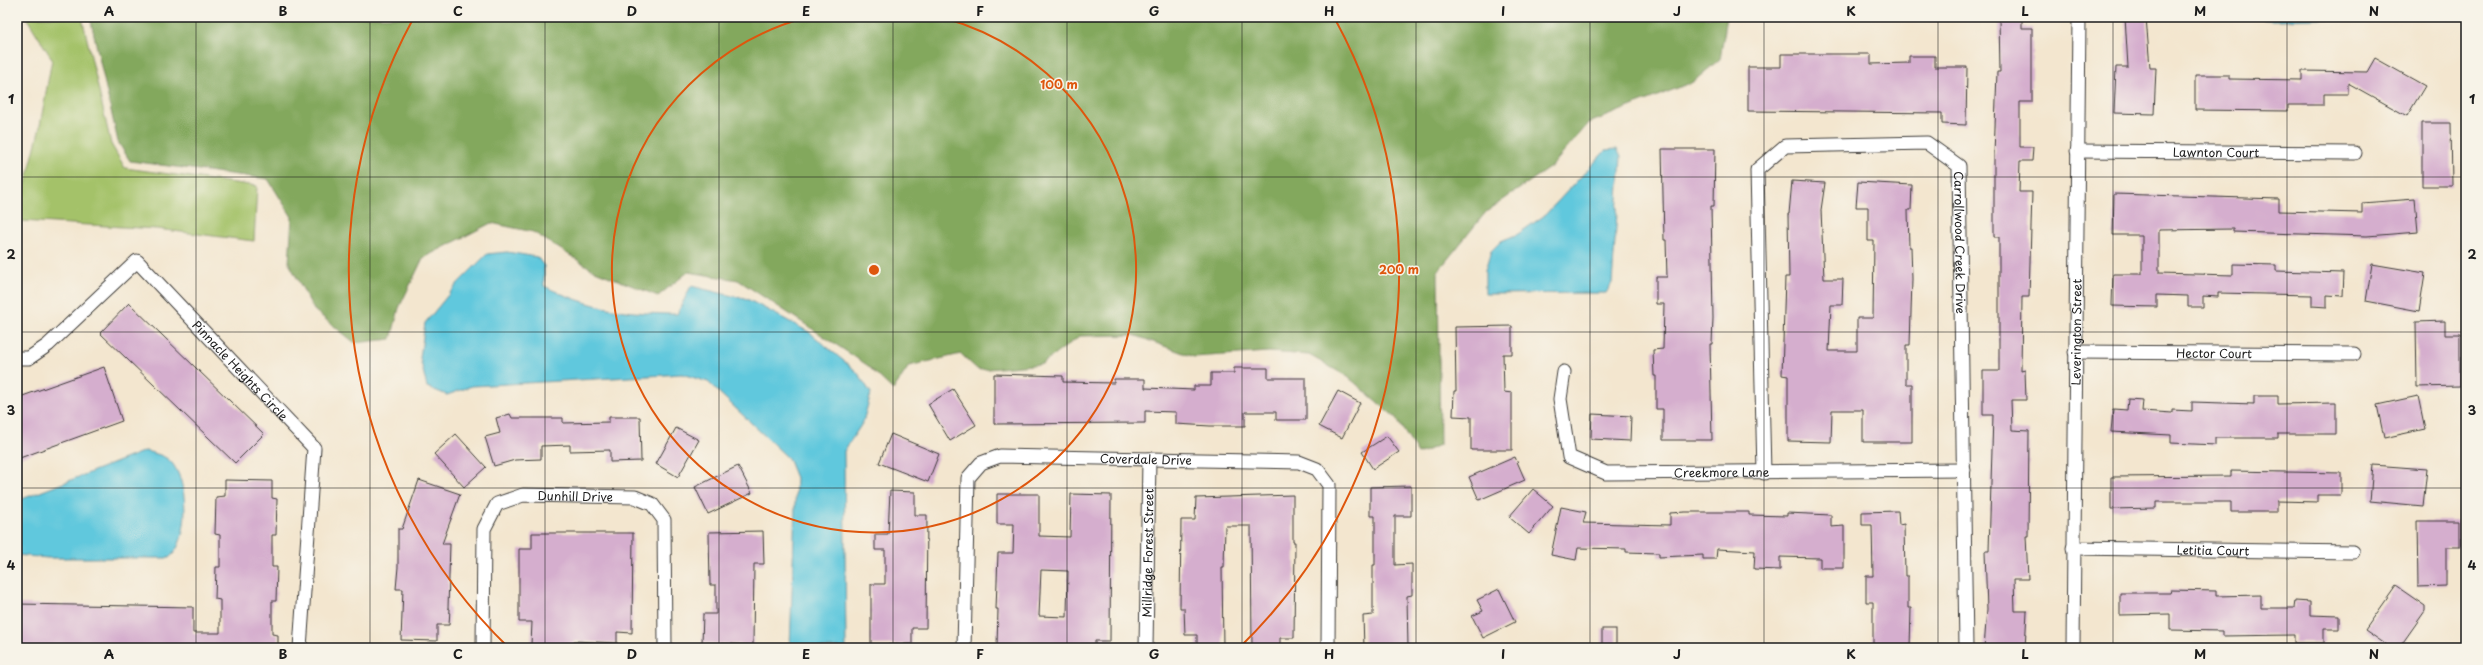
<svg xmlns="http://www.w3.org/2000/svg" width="2483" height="665" font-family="'Playpen Sans',sans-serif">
	<rect width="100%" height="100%" fill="#f7f3e8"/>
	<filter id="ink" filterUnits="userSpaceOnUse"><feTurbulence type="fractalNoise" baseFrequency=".025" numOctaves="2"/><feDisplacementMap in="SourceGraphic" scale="8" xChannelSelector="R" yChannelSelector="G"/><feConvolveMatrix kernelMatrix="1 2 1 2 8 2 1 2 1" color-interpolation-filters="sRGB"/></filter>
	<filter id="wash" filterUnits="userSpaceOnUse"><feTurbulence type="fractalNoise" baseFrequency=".012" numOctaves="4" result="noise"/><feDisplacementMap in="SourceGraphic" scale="16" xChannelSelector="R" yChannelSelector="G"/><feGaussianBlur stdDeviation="0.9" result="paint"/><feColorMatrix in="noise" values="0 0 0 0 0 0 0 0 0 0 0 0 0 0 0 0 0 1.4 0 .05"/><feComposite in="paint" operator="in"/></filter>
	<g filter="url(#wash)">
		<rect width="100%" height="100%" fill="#f3e6cf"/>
		<path fill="#a4c269" stroke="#606f42" d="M26,17H82L111,144L125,168L257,186L254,241L157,229L21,221L22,199L39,131L52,59Z"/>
		<path fill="#83a85d" stroke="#50623c" d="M90,17H1727L1720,59L1693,82L1589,123L1552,166L1486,212L1438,271L1440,445L1418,454L1396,418L1348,377L1309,355L1269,352L1194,357L1134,335L1080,336L1042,364L978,370L961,354L909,366L893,390L867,365L738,280L688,272L658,296L595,271L533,232L491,223L423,258L399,308L391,339L355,343L314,310L289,263L292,217L268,179L130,161L118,142Z"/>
		<g fill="#60c8dd" stroke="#3e727c">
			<path d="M2246,17H2414L2270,20Z"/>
			<path d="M1617,149L1621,157L1612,283L1606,293L1485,294V271L1491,251L1501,241L1518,234L1545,215L1606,150Z"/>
			<path d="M507,252L537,257L544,266V286C589,308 628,314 677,314L691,286L749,300L809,332L857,372L871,393L863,422L844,451L846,648H790L796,478L788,458L708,382L682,374L472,386L447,395L427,387L420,358L425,323L458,283L487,254Z"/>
			<path d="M145,451C153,453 164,455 170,461C189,479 191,541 169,558H48L17,555V501Z"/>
		</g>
		<g id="blocks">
			<g fill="#d5aece" fill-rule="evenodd">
				<path d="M1999,17H2022V28H2032V102H2020V147H2033L2032,161H2020L2019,192H2032L2029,297H2022L2021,371L2025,370L2026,400H2011L2012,430L2029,431L2028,536H2026L2028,579H2014L2015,611H2027L2025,648H1984L1987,609L1985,551H1989L1993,415H1983V371H1999V237H1994V155L1997,72H2000Z"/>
				<path d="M2125,17H2146L2150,68H2156L2154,114L2114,113L2116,67H2128Z"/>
				<path d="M1781,54H1871V64L1909,63V56H1935V67H1967L1966,125L1942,124V113L1748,111V67H1781Z"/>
				<path d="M2375,58L2425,86L2407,116L2348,83V94H2324V105H2288V111L2195,110V75H2229V79L2302,80V71L2367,72Z"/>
				<path d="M2422,123H2451L2452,186H2422Z"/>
				<path d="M1662,149H1715L1714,206H1711L1713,318L1712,344H1710L1712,440H1663V409H1656V376H1654L1653,350L1663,349L1664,304H1656V277H1667L1666,240H1664Z"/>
				<path d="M1792,181L1825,183L1821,210L1824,279H1843L1842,305H1831L1829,351H1857V318H1873L1874,241H1868V207H1856L1858,182L1912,185L1911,210H1908L1909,247H1911L1912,279L1910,345H1906V384H1912V442H1863V410H1832L1831,442L1788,441V376L1782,375L1785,277H1789L1788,214H1789Z"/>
				<path d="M2114,194L2279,199V211L2362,213V203L2415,199L2418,232L2367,236L2233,232V229L2159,230V273L2233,275V264L2276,265V271L2343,273L2342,296L2327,295V307L2312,306V295L2218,293V297L2203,296V307H2188V296L2157,295V307L2112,306L2113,274H2142V235H2113Z"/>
				<path d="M2372,264L2425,273L2419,311L2366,301Z"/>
				<path d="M129,303L264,434L235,463L100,333Z"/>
				<path d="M2445,321V334H2460V386L2417,387L2416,322Z"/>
				<path d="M1512,326V354H1503L1504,392L1512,393V450H1471V417L1453,416L1454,391H1456L1455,327Z"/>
				<path d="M104,367L122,421L17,459V398Z"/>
				<path d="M1234,368H1268V378H1306V420H1276V412H1245V426H1210L1176,424V412L1145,411V423L994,424V374L1063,376V382L1114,383V379H1145V388L1194,390V386H1211V373H1234Z"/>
				<path d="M953,389L976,425L950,441L928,404Z"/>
				<path d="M1338,391L1360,403L1342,438L1319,426Z"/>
				<path d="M2254,396H2278V404L2336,403V434H2278V438H2216V445L2171,443V435L2111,432L2113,409L2127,410L2128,399L2143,400L2142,411L2172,413V410L2192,411V402L2254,404Z"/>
				<path d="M2418,396L2425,429L2384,438L2377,405Z"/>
				<path d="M510,414L512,418H563V423L609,422V417H640L641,461L610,462V450L570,451V445L541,446V459L515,460L494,466L485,437L500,433L496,418Z"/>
				<path d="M1592,414L1631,416L1630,441L1591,439Z"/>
				<path d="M676,428L699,440L678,477L656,464Z"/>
				<path d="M456,434L486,467L464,487L434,454Z"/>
				<path d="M891,434L939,454L928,482L879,463Z"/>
				<path d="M1387,436L1399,452L1373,469L1362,452Z"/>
				<path d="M1515,457L1525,480L1479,500L1469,477Z"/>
				<path d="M2373,465L2427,469L2423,506L2370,501Z"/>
				<path d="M738,466L752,493L708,514L695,487Z"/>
				<path d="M2231,471L2341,473V495H2318V502L2277,501V512H2231V502H2156V508L2111,509V477L2231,476Z"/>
				<path d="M225,480L272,481V498L277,499L276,535H272V567H277L276,601H272V634L278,635V648H17V604L193,607V633H220V600L215,599L216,567H220V535L215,534L216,497L225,496Z"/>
				<path d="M419,480L460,494L442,544H450L448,608L450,609L449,625H437V641L401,640L403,589H396L398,567V529H402Z"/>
				<path d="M1411,486V516H1395V565L1412,564V595L1407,596L1408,648H1364L1363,616L1373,615V565H1375V516H1370V487Z"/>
				<path d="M1533,489L1553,506L1529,534L1509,517Z"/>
				<path d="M890,491L915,492V515H927L926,628H912V644L871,645V584H885V550H875V534H888Z"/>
				<path d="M997,494H1039V536L1070,537L1071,494L1111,495L1110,641H1095V648L997,646L998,609H996L998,553H1013L1014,524H997ZM1041,570L1068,571L1067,617L1039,616Z"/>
				<path d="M1293,495V542H1295L1294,638H1280V648H1252L1251,526H1225L1224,567H1222L1223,648H1197V635H1185L1184,608H1180L1181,520H1195L1196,498Z"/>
				<path d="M1561,507L1586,512L1583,523L1670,525V513L1685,512H1749V515L1787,516V513L1831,515V527L1844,526V568H1820V558L1780,557V570L1754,569L1755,551L1717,549L1716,559H1703V555L1659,557V553L1626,552V549L1578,548L1576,560L1551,555Z"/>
				<path d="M1898,511L1899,525L1904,524L1905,576H1908V608H1911L1910,648H1873V602H1866V576H1873L1872,525H1862V512Z"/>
				<path d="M2417,521H2460V547H2446V586L2418,587Z"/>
				<path d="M763,531L764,564H754L753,645L702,643L703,614H716V585H710L709,532Z"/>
				<path d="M532,533H633L632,633L617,632V643L574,641L573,646L531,645L532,622H519V549H532Z"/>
				<path d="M2396,586L2425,606V611L2399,648H2391L2365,630Z"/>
				<path d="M1499,589L1515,622L1483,638L1472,616L1483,611L1477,600Z"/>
				<path d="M2171,590L2216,591V596L2261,595V608H2294L2295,601L2310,602V615L2339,616V629H2324V643H2294V635L2222,636V631L2170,630V614L2120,615V593H2170Z"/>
				<rect x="1602" y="629" width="14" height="19"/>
			</g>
		</g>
	</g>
	<g filter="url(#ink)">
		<use href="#blocks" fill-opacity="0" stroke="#3c3a37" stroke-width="1"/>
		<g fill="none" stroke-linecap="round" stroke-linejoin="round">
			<g stroke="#3c3a37" stroke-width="15">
				<g id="street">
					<path id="s1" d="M2077,151L2355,153"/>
					<path id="s2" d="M2075,352L2354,354"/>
					<path id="s3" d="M17,358H29L48,345L137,261L314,448L300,648"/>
					<path id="s4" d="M1564,372L1560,399L1569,457L1606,473L1964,470"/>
					<path id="s5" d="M1764,473L1757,170L1785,146L1927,143L1959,166L1966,648"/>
					<path id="s6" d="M2073,548L2353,552"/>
					<path id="s7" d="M483,648L484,529L497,504L523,495L635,497L652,504L664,520L665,648"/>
					<path id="s8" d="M964,648L968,478L981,463L1000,456L1299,462L1317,469L1329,485L1328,648"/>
					<path id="s9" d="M1146,648L1149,459"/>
					<path id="s10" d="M2073,648L2079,17"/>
				</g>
			</g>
			<use href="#street" stroke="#fff" stroke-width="13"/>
		</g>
	</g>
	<path fill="none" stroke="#1c1c1c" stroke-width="1" stroke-opacity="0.55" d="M196,17V648M370,17V648M545,17V648M719,17V648M893,17V648M1067,17V648M1242,17V648M1416,17V648M1590,17V648M1764,17V648M1938,17V648M2113,17V648M2287,17V648M17,177H2466M17,332H2466M17,488H2466"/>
	<g fill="none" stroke="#de560d" stroke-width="2">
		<path d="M944 18A262 262 0 1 1 804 18"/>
		<path d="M509 648A525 525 0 0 1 413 19M1335 19A525 525 0 0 1 1239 648"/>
	</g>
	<g text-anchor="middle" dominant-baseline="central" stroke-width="3" stroke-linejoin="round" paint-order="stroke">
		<g font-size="12" fill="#1c1c1c" stroke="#f7f3e8">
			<text stroke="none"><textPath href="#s1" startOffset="139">Lawnton Court</textPath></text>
			<text stroke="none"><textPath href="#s5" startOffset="598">Carrollwood Creek Drive</textPath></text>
			<text stroke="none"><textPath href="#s10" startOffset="316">Leverington Street</textPath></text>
			<text stroke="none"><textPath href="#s2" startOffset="139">Hector Court</textPath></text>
			<text stroke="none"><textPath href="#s3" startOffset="308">Pinnacle Heights Circle</textPath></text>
			<text stroke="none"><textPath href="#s8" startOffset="356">Coverdale Drive</textPath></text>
			<text stroke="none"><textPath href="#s4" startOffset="242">Creekmore Lane</textPath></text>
			<text stroke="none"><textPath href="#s7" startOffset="227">Dunhill Drive</textPath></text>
			<text stroke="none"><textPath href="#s6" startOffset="140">Letitia Court</textPath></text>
			<text stroke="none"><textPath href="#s9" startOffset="95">Millridge Forest Street</textPath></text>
		</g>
	</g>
	<circle cx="874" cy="270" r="6" fill="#de560d" stroke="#f7f3e8" stroke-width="2"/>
	<g font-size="12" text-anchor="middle" font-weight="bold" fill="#de560d" stroke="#f7f3e8" stroke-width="3" stroke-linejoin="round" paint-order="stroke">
		<text x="1059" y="89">100 m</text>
		<text x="1399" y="274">200 m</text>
	</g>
	<rect width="2483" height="665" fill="none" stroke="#f7f3e8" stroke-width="44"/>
	<rect x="22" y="22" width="2439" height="621" fill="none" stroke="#1c1c1c" stroke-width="1.5"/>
	<g font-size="13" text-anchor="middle" font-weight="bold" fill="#1c1c1c">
		<text x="109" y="16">A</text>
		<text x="283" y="16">B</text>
		<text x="458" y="16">C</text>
		<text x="632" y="16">D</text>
		<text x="806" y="16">E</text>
		<text x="980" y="16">F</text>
		<text x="1154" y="16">G</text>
		<text x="1329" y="16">H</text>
		<text x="1503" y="16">I</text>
		<text x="1677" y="16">J</text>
		<text x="1851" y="16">K</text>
		<text x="2025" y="16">L</text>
		<text x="2200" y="16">M</text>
		<text x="2374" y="16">N</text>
		<text x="11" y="104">1</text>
		<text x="2472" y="104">1</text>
		<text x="11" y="259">2</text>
		<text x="2472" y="259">2</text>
		<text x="11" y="415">3</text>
		<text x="2472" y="415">3</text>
		<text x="11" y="570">4</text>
		<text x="2472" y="570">4</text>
		<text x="109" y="659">A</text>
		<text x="283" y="659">B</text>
		<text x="458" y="659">C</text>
		<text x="632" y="659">D</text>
		<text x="806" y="659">E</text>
		<text x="980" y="659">F</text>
		<text x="1154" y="659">G</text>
		<text x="1329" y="659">H</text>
		<text x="1503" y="659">I</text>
		<text x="1677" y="659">J</text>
		<text x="1851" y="659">K</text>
		<text x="2025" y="659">L</text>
		<text x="2200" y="659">M</text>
		<text x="2374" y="659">N</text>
	</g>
</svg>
